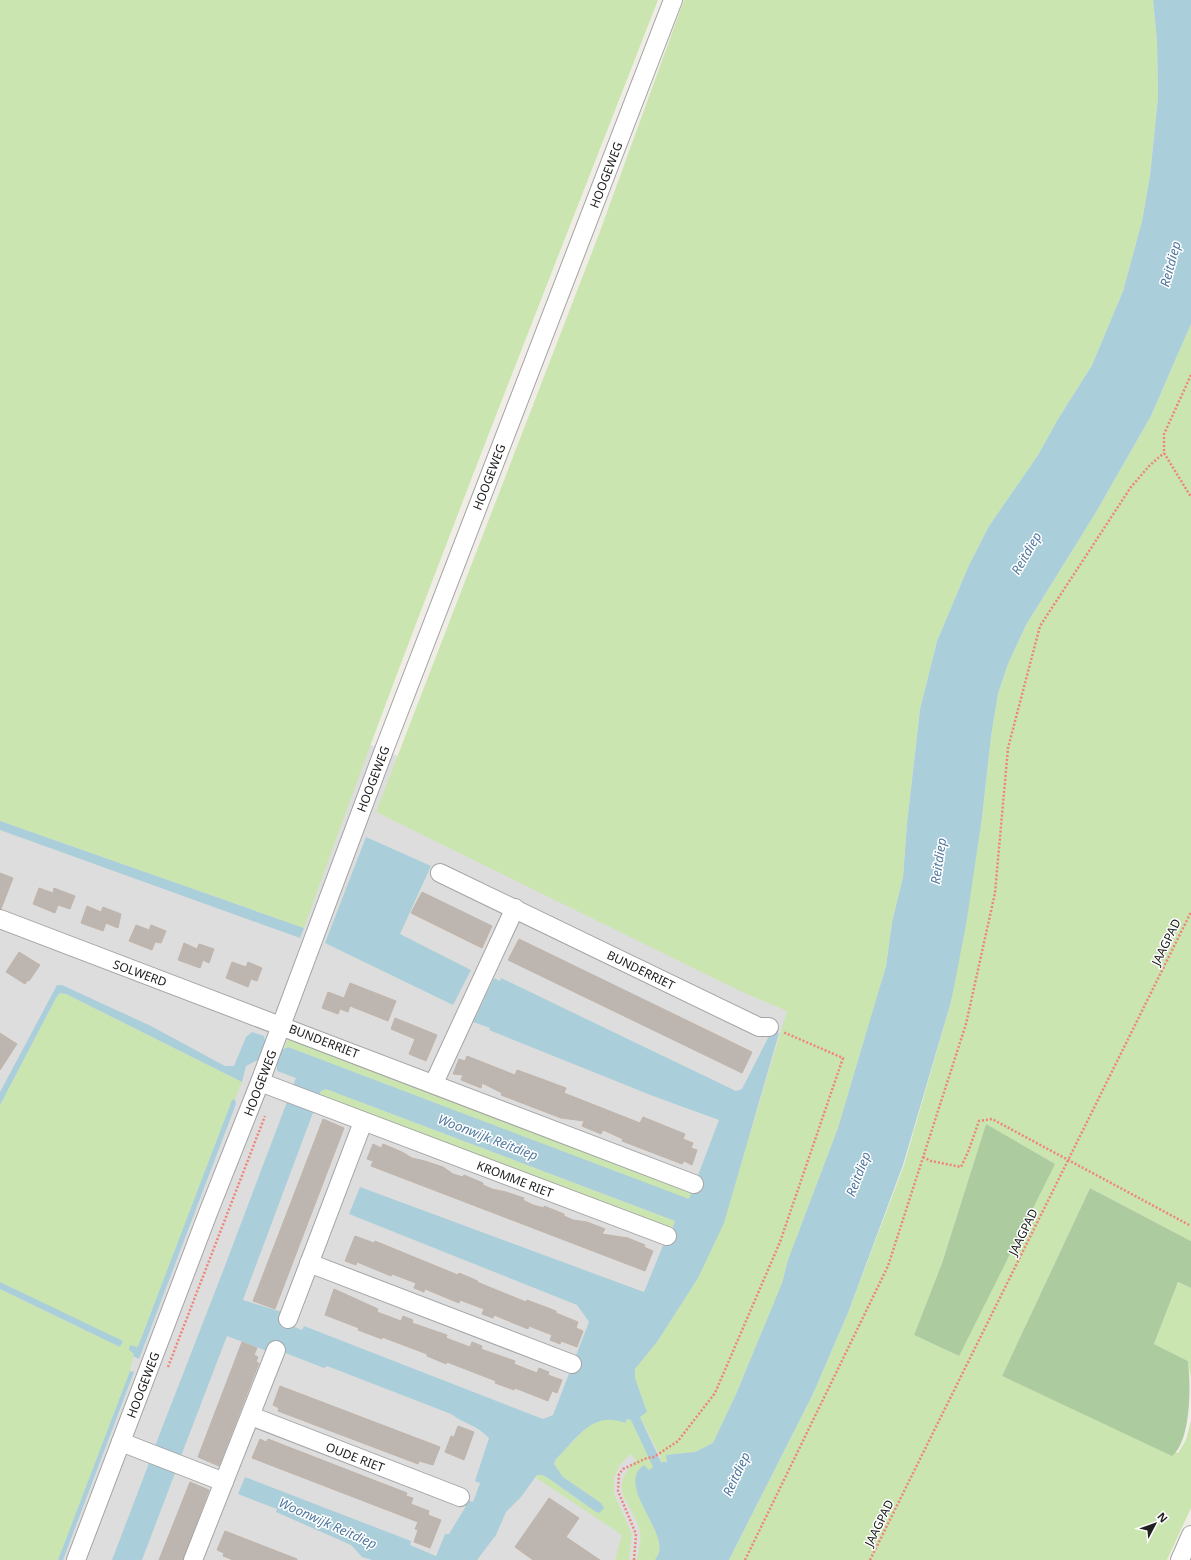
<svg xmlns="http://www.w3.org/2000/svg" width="1191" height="1560" font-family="'Noto Sans',sans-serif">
	<rect width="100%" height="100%" fill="#f0ede7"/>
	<path fill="#dedddd" d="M0,604L384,750L926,999L709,1560H0Z"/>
	<g fill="#cbe5b1" fill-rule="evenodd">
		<path d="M0,0H658C538,309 415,616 304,928L0,821Z"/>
		<path d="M684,0H1153L1157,42L1158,97L1150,175L1142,221L1123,291L1092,365L1058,419L1038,455L989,526L969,565L937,641L920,709L907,823L903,877L892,922L886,966L838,1128L788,1260L782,1283L737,1392L713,1443L695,1452L667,1455L668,1460L663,1463L660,1459L661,1458L640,1416L647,1412L635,1378V1369L657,1342L698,1278L751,1131L787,1011L740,991L376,812L599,234Z"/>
		<path d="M1191,324V1241L1090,1188L1002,1376L1178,1453L1186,1440L1191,1421V1508L1167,1560H729L813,1394L848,1313L904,1165L951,1002L982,818L991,737L998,694L1008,664L1026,625L1095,514L1151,416ZM986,1124H987L959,1356L914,1335L942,1263Z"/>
		<path d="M60,993L66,994L242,1082L235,1099L232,1100L139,1344L137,1347L131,1345L134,1354L130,1371L58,1560H0V1289L120,1347L122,1342L0,1282V1105L56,998Z"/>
		<path d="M289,1036L693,1191L689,1200L288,1047L284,1049Z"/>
		<path d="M326,1089L675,1221L671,1231L320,1097L319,1095L321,1091Z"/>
		<path d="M1178,1282L1191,1288V1378L1188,1361L1154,1344Z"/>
		<path d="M606,1418L616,1419L625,1423L627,1419L631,1420L653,1467L651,1470L646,1469L636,1475C633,1503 664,1531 659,1552C659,1554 656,1558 655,1560H637C638,1552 642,1540 640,1532C633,1500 605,1493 636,1460L630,1454L619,1466L614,1478V1494L632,1534L629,1560H615L622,1535L535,1477L537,1475H542L548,1478L596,1512L600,1513L601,1503L563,1477L554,1464L556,1459L589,1425Z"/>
	</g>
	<g fill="#accc9f">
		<path d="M986,1124L1055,1164L959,1356L914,1335L942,1263Z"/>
		<path d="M1090,1188L1191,1241V1288L1178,1282L1154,1344L1188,1361C1191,1386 1191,1441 1172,1456L1002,1376Z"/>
	</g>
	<g fill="#abcfda" fill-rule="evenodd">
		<path d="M1153,0H1191V324L1151,416L1095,514L1026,625L1008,664L998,694L991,737L982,818L966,925L951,1002L903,1165L848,1313L813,1394L729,1560H655C656,1558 659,1554 659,1552C665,1528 616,1484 644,1465L649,1470L653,1467L631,1420L627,1419L625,1423C592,1410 577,1439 556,1459L554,1464L563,1477L601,1503L604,1508L599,1513L596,1512L548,1478L542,1475H537L521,1497L506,1512L496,1535L477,1560H372L362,1557L351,1545L276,1512L277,1509L238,1494L245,1477L411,1541L410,1545L436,1556L445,1534H449L466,1506L463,1504L464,1499L473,1502L480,1483L475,1481L489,1438C477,1425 464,1424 451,1414L327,1366L324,1368L270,1347L267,1351L227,1336L181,1456L171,1452L165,1469L175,1473L142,1560H112L149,1463L157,1466L163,1450L155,1446L223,1271L296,1078L277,1071V1065L259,1058L258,1060L246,1066L242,1082L66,994L60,993L56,998L0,1105V1092L57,985H62L151,1026L225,1066H234L246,1037L252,1032L264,1036L265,1041L284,1049L288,1047L689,1199L719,1120L653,1096L489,1030L490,1028L473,1022L494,978L500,981L501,978L736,1091L742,1089L772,1030L779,1033L724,1223L698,1278L657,1342L635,1369V1378L647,1412L640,1417L661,1462H667L666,1455L695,1452L713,1443L737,1392L782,1283L788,1260L838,1128L886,966L892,922L903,877L907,823L920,709L937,641L969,565L989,526L1038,455L1058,419L1092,365L1123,291L1142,221L1150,175L1158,97L1157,42ZM326,1089L675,1221L667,1244L664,1243L644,1292L360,1187L349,1214L577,1305L589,1322L553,1415L543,1419L304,1326L302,1330L279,1321L282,1312L243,1300L314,1110L308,1091L319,1095L321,1091Z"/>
		<path d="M0,821L304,928L300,938L0,830Z"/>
		<path d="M366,837L431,866L400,934L471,970L453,1005L325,943Z"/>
		<path d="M235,1099L236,1104L139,1359L133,1356L134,1354L129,1350L130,1345L137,1347L139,1344L232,1100Z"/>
		<path d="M0,1282L123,1341L120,1347L0,1289Z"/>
		<path d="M130,1371L134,1372L63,1560H58Z"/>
	</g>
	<g fill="#bdb6b0" stroke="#c0b4aa">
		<path d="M0,873L13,878L1,909H0Z"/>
		<path d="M39,888L53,893L54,888L75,896L70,909L58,905L55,913L33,904Z"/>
		<path d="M422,892L492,926L482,948L411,913Z"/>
		<path d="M87,906L101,912L103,907L121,914L118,928L106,923L103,931L81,923Z"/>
		<path d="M136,925L149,930L151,925L166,931L161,943L155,942L152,950L129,941Z"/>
		<path d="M519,939L752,1052L742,1073L508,960Z"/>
		<path d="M184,943L197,949L199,944L214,949L209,963L203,960L200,968L178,960Z"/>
		<path d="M19,952L40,965L29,981L28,980L25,984L6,972Z"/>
		<path d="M232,962L246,967L248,962L262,968L257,981L251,979L248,987L226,978Z"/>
		<path d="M350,983L396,1001L388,1021L350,1006L348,1012L340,1009L338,1014L322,1008L328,992L344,998Z"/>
		<path d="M395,1018L437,1035L426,1061L409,1054L415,1039L391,1029Z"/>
		<path d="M0,1033L17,1044L0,1070Z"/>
		<path d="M467,1056L515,1075L517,1070L542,1079L566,1088L564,1093L640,1123L643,1117L685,1134L683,1139L693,1143L691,1148L697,1150L692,1165L684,1161L682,1164L622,1141L623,1139L603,1130L601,1134L582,1126L584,1121L561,1118L501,1095L502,1093L482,1083L481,1088L461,1080L463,1075L453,1074L459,1059L465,1061Z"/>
		<path d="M323,1119L344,1128L275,1309L253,1301Z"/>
		<path d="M373,1144L381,1148L383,1144L402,1152L412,1158L425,1161L443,1167L453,1174L463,1177L464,1175L483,1183V1185L492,1189L506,1192L524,1198L523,1200L533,1205L544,1208V1206L564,1214V1216L573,1220L587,1222L605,1229L602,1234L628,1238L645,1245L644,1247L653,1251L645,1271L371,1166L373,1161L367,1159Z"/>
		<path d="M355,1236L374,1243L375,1241L458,1275L459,1273L478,1281L477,1282L526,1302L527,1300L556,1311V1313L578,1322L576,1328L583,1331L577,1347L561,1341L560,1344L550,1340L552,1335L529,1326L528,1329L494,1315L493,1318L482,1314L484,1309L460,1300L459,1303L425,1289L424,1292L414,1288L416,1283L392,1274L391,1276L357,1262L356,1265L345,1261Z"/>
		<path d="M334,1289L378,1309L377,1312L401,1321L403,1316L413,1320L412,1323L447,1335L446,1338L470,1347L472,1342L482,1346L481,1349L515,1361L514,1364L537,1373L539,1368L549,1372L548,1375L562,1380L557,1393L552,1391L548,1401L515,1388L514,1390L495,1383L496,1381L447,1362L446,1364L427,1356V1354L382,1337V1339L358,1330L359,1328L325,1315Z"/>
		<path d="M242,1342L257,1348L254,1355L258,1357L256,1362L259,1363L219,1466L198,1457Z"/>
		<path d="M280,1386L440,1447L433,1465L419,1461L418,1464L278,1411L279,1408L273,1405Z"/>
		<path d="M458,1426L474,1432L464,1460L445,1452L451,1436L454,1437Z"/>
		<path d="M260,1439L266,1442L268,1439L407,1493L406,1496L413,1498L411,1504L429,1511L428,1515L441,1520L430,1548L414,1542L418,1530L415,1529L418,1522L252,1458Z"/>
		<path d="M190,1482L209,1490L183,1560H159Z"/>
		<path d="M549,1498L579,1518L566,1537L600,1560H533L515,1547Z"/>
		<path d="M225,1531L297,1559V1560H233L223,1556L224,1553L217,1550Z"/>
	</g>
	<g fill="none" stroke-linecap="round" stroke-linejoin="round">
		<g stroke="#a4a4a4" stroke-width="20">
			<g id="minor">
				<path d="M440,873L759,1027H769"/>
				<path d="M0,919L694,1184"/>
				<path d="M260,1082L667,1236"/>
				<path d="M434,1083L515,908"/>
				<path d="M309,1263L572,1364"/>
				<path d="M288,1319L363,1122"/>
				<path d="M251,1416L460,1497"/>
				<path d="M121,1442L224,1482"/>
				<path d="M76,1560L208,1213L260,1082L384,750L673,0"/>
				<path d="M193,1560L276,1350"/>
				<path d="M1180,1560L1191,1535"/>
			</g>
		</g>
		<g stroke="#ef8478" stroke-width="2.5" stroke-dasharray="2 2" stroke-linecap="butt">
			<path d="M1191,375L1164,434V453L1191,497"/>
			<path d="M923,1157L931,1161L961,1167L968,1152L979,1121L992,1119L1191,1226"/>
			<path d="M168,1367L265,1116"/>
			<path d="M634,1560L636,1534L618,1491L619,1474L623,1469L647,1458L654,1457L678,1441L715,1393L780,1242L843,1058L783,1032"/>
			<path d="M745,1560L888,1266L966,1024L995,893L1008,748L1040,626L1131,487L1150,465L1164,453"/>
			<path d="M870,1560L1191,912"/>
		</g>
		<use href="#minor" stroke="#fff" stroke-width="18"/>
	</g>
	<g text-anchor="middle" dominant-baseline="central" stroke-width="3" stroke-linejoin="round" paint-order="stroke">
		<g font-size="12" fill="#202020" stroke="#fff">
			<text transform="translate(606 175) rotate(-69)">HOOGEWEG</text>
			<text transform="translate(489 477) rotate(-69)">HOOGEWEG</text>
			<text transform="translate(373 779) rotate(-69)">HOOGEWEG</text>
			<text transform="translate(1166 942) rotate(-64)">JAAGPAD</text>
			<text transform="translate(641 970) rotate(26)">BUNDERRIET</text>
			<text transform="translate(140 973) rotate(20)">SOLWERD</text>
			<text transform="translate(324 1041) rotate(21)">BUNDERRIET</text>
			<text transform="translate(260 1083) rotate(-69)">HOOGEWEG</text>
			<text transform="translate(515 1179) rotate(21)">KROMME RIET</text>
			<text transform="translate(1023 1232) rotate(-64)">JAAGPAD</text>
			<text transform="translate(143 1385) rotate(-69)">HOOGEWEG</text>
			<text transform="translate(355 1457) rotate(21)">OUDE RIET</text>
			<text transform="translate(879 1523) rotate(-64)">JAAGPAD</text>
		</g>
		<g font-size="13" font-style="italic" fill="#5079a0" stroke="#fff">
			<text transform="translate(1170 264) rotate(-75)">Reitdiep</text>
			<text transform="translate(1026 553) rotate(-60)">Reitdiep</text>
			<text transform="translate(938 861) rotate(-82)">Reitdiep</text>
			<text transform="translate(488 1137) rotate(21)">Woonwijk Reitdiep</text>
			<text transform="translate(858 1174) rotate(-69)">Reitdiep</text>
			<text transform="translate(736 1474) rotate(-65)">Reitdiep</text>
			<text transform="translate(328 1523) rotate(24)">Woonwijk Reitdiep</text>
		</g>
	</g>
	<g transform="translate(1155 1524) rotate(49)" stroke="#ffffff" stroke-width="3" paint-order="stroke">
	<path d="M0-3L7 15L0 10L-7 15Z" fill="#202020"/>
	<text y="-6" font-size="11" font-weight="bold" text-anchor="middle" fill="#202020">N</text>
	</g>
</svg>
